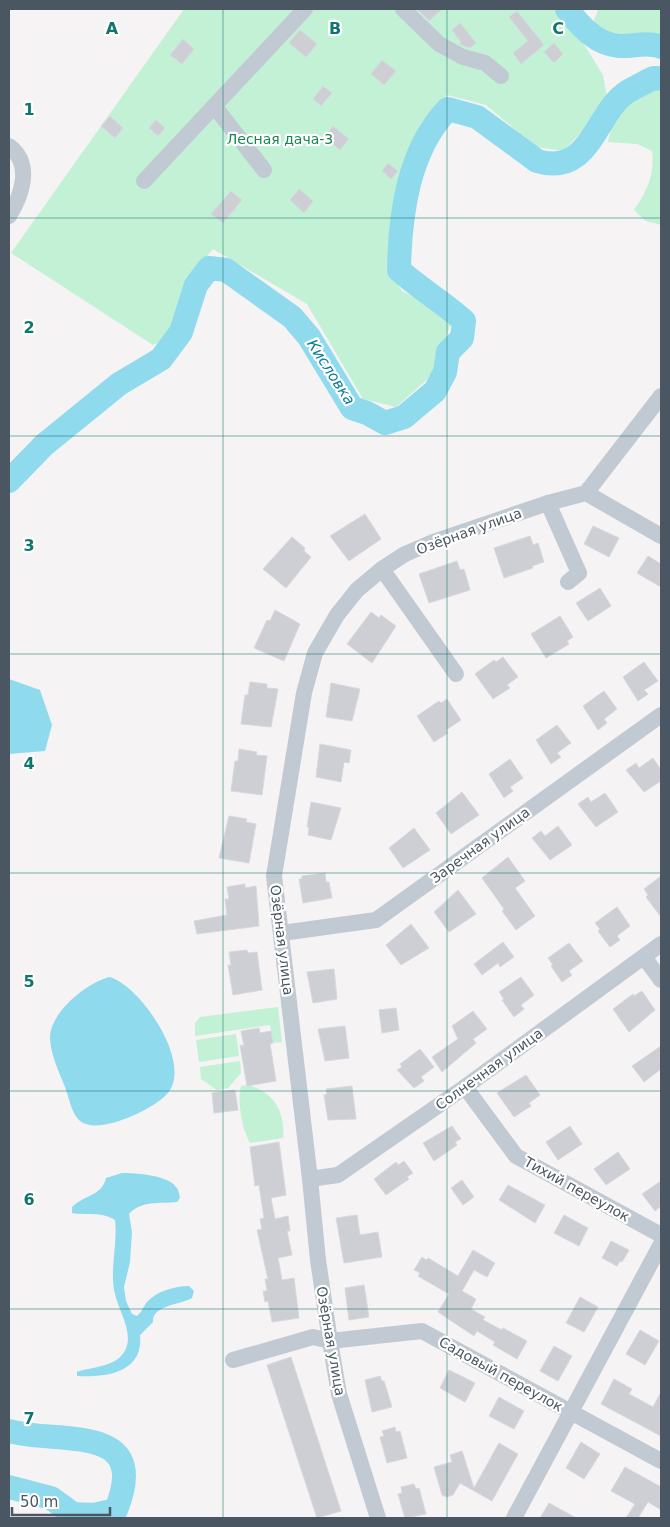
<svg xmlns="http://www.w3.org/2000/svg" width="670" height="1527" font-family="'DejaVu Sans',sans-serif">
	<rect width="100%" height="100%" fill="#f5f3f3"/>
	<g fill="#c3f1d5">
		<path d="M184,9H562L603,75L608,102L564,151L536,147L486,105L447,95L421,123L394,207L387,268L402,291L427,304L451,323L432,375L396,407L363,399L307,304L213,249L190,277L171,337L153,345L11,253Z"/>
		<path d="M596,9H661V38C632,33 619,45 593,23L598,10Z"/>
		<path d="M661,85V225L646,221L634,210C647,191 655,175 652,151L637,144L608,142L613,119L625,104Z"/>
		<path d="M278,1007L282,1042L273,1043L270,1025L195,1036V1023L200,1017Z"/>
		<path d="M236,1034L239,1056L199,1062L196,1040Z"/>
		<path d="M240,1061L241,1073L228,1088L217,1090L201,1079L200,1067Z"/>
		<path d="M247,1085C274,1091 285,1112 283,1138L250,1143C242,1129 237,1102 241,1086Z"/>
	</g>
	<g fill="#90daee">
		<path d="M9,679L40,690L52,725L45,751L9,754Z"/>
		<path d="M110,977C142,987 194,1065 167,1094C154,1109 98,1136 80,1121C71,1113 69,1097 65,1087C59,1072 51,1055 50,1039C49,1013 87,982 110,977Z"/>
		<path d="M122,1173C135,1173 168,1175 176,1187C179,1190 179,1194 180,1198L177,1202C159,1204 142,1200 129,1214L132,1232L130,1262L124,1287L126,1301L132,1314L137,1316C142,1312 143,1307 147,1302C157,1291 175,1286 189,1286L194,1291L192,1298C180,1305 152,1305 153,1322L140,1335C144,1372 107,1378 77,1376V1372C91,1367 111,1367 121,1356C138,1338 119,1313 115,1294C109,1270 118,1245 115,1220C101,1211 87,1216 72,1213V1207C84,1195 102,1196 106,1178Z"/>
	</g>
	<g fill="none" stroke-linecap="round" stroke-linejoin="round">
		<g stroke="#90daee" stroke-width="24">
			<path d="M567,9C580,26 596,44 619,46C633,47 647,41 661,47"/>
			<path d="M9,481L44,445L103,397L119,384L161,359L181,332L196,285L209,268L226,270L292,317L309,337L352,408L367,413L385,423L404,417L435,391L445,372L448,352L462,338L464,321C443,302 420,289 399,270C400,215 408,150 448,109L477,117L537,161C591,177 595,113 627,92C630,90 651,79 654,78C657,78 659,79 661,78"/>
			<path d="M9,1431C58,1445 152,1421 116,1510L94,1515L73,1514L51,1498L9,1487"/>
		</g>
	</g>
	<g fill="#cdcfd5" stroke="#d7d9de">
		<path d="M417,9H442L429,21Z"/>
		<path d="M517,11L544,45L521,64L513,53L528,41L509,17Z"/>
		<path d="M460,23L476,43L470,48L459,44L461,42L452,30Z"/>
		<path d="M300,30L317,44L306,57L289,43Z"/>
		<path d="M183,39L194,49L182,64L170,55Z"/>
		<path d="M554,43L563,54L554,63L544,52Z"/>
		<path d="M382,60L396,71L384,85L371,74Z"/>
		<path d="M323,86L332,93L321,106L313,99Z"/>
		<path d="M110,116L123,128L115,138L101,126Z"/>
		<path d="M156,120L165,128L158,136L149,128Z"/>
		<path d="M333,126L349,139L340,150L324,137Z"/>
		<path d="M388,163L398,171L391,179L382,171Z"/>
		<path d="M299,189L313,201L304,213L290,200Z"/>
		<path d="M231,191L242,200L223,223L211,214Z"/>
		<path d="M365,514L381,539L349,561L330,536Z"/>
		<path d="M593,526L619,538L609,557L584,544Z"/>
		<path d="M530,536L533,545L538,543L544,562L532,566L533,568L504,578L494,548Z"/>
		<path d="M292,537L305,548L304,551L311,557L286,588L263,569Z"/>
		<path d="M648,556L661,564V587L637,573Z"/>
		<path d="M457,561L460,570L464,569L470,590L429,603L419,574Z"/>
		<path d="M600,588L611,606L588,621L576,603Z"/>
		<path d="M275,610L300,624L284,661L254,648L267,620L270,621Z"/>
		<path d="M371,612L379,618L381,615L396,626L372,663L347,644Z"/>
		<path d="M560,616L573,637L567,641L569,644L546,658L531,634Z"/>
		<path d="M503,657L518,677L507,685L510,688L493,699L475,674L494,660L496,662Z"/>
		<path d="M644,662L658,681L644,690L648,694L638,701L623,677Z"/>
		<path d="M250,682L267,684V688L278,689L271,727L241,724L245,695H248Z"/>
		<path d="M331,683L360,689L352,721L326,717Z"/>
		<path d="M604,691L617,709L604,719L607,723L598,730L583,706Z"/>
		<path d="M447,699L461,720L446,730L448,733L434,742L417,716L439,701L441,703Z"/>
		<path d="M557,725L571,743L557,753L561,757L551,764L536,740Z"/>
		<path d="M320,744L351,750L349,763L344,762L341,782L316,777Z"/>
		<path d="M239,749L257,752L256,755L267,756L262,795L231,791L235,761H238Z"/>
		<path d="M653,758L661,770V781L644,792L626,770L636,763L639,768Z"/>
		<path d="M510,759L523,778L510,787L513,791L504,798L489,774Z"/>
		<path d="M462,792L479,815L451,834L436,813Z"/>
		<path d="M605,793L618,812L596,827L578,804L588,797L591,802Z"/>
		<path d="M311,802L341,808L331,840L308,835L309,827H307Z"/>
		<path d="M229,816L247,819L246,822L256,824L249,863L219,858Z"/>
		<path d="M558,826L572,845L550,860L532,838L541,831L545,836Z"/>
		<path d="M414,828L430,850L403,868L389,848Z"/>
		<path d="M508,857L525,881L515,888L535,916L516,930L502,911L504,909L482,878Z"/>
		<path d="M325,873L326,882H329L332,898L303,903L299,879H302V876Z"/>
		<path d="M661,876V917L646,897L648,895L644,889Z"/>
		<path d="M245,884V888L256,886L259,926L197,934L194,921L227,915L225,899H229L227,887Z"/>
		<path d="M458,890L476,914L449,932L434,912Z"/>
		<path d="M617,907L630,926L617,936L620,940L610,947L598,931L600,929L595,923Z"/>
		<path d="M411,924L429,948L401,965L386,945Z"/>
		<path d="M503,942L514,957L500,967L498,963L482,975L474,964Z"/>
		<path d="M569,943L583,961L569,971L572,975L562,982L551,966L553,965L548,958Z"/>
		<path d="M247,950L248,953L257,952L262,990L233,995L228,965H231L229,952Z"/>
		<path d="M334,969L337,999L313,1003L307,972Z"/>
		<path d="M521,977L534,995L521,1005L524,1009L514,1017L502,1000L504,999L499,992Z"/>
		<path d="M642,991L655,1010L629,1032L613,1009L633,994L634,996Z"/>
		<path d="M396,1008L399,1030L382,1033L379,1010Z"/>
		<path d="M473,1011L487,1029L473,1039L476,1043L442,1072L432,1057L458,1039L452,1026Z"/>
		<path d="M345,1026L349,1058L325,1061L318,1029Z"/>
		<path d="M259,1028L260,1033L271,1031L273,1043L270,1044L276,1081L247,1086L240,1045L244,1046L241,1031Z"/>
		<path d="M661,1046V1069L644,1082L632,1066Z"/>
		<path d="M420,1049L434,1067L421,1077L424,1081L414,1088L397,1070L402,1067L400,1064Z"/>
		<path d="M526,1075L540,1095L529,1103L531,1106L514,1117L497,1093Z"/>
		<path d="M352,1086L356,1119L328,1120L324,1095L327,1094L326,1089Z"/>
		<path d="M235,1090L238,1110L214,1113L212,1093Z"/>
		<path d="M452,1126L461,1139L455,1142L457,1145L434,1161L423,1143Z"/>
		<path d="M570,1126L582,1144L558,1160L546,1142Z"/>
		<path d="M279,1142L286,1195L271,1198L275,1219L288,1216L290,1231H287L292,1255L278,1258L282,1280L294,1278L299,1318L272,1322L268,1301L265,1302L263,1291H267L265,1279H268L257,1230L262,1229L260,1219L264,1218L259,1185L255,1186L250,1147Z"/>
		<path d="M618,1152L630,1169L606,1185L594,1169Z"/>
		<path d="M404,1161L413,1173L407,1177L409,1179L386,1195L374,1179L396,1162L398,1165Z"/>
		<path d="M462,1180L474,1197L463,1205L451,1188Z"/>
		<path d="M661,1181V1206L655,1211L642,1194Z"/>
		<path d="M508,1185L545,1205L535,1223L499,1200Z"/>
		<path d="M357,1215L360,1235L378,1232L382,1257L344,1263L336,1218Z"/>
		<path d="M564,1215L588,1228L579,1246L554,1233Z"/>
		<path d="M611,1241L629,1250L622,1262L620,1261L617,1266L602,1258Z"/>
		<path d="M473,1250L495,1263L487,1277L474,1270L462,1291L476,1299L471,1309L485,1317L483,1320L502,1330L503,1328L527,1341L517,1359L493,1345L495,1342L477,1331L474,1336L438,1312L449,1294L418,1276L420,1273L414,1270L422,1257L426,1260L428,1258L458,1276Z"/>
		<path d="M364,1285L369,1317L349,1320L345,1288Z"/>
		<path d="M580,1297L598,1307L584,1332L566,1323Z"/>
		<path d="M640,1330L659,1341L645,1365L626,1354Z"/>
		<path d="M554,1346L572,1356L558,1381L540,1371Z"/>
		<path d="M291,1357L341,1511L317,1518L267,1365Z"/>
		<path d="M449,1370L475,1383L465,1402L440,1388Z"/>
		<path d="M380,1376L382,1381H384L392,1407L372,1412L365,1380Z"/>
		<path d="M614,1379L632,1389L629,1394L653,1407L661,1392V1436L601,1404Z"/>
		<path d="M499,1397L524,1411L514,1429L489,1416Z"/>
		<path d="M395,1427L396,1432L400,1431L407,1458L387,1463L380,1437L384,1436L382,1431Z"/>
		<path d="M581,1442L600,1454L584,1479L566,1468Z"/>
		<path d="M499,1443L518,1454L492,1501L460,1483L453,1495L447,1497L442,1495L434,1467L452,1462L450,1455L462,1451L474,1488Z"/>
		<path d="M625,1467L661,1487V1510L648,1502L638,1518H626L635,1504L611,1491Z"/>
		<path d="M414,1484L416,1489L419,1488L426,1514L405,1518L398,1494L402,1493L401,1487Z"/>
		<path d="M549,1503L576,1518H540Z"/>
	</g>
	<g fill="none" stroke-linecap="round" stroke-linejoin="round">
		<g stroke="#c1cad2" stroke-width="16">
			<path d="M403,9L439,44L463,57L485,63L501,76"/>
			<path d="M215,107L264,170"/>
			<path d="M9,146C33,164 22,195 9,216"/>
			<path d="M144,181L305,9"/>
			<path d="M586,493L661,396"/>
			<path d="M586,493L661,536"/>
			<path d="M548,503L579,573L568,582"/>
			<path d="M382,569L456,674"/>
			<path d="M282,933L376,920L661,715"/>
			<path d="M644,957L661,980"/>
			<path d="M465,1087L516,1156L661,1235"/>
			<path d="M310,1179L338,1175L465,1087L661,944"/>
			<path d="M233,1360L313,1337L330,1341L422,1331L661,1461"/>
			<path d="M378,1518L339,1394L330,1341L318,1260L310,1179L274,876L304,693L315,653L337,615L357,590L382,569L405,554L433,542L548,503L586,493"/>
			<path d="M514,1518L661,1244"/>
		</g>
	</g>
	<path fill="none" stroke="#0f766e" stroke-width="1" stroke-opacity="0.55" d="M223,9V1518M447,9V1518M9,218H661M9,436H661M9,654H661M9,873H661M9,1091H661M9,1309H661"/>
	<g text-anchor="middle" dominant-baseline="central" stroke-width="4.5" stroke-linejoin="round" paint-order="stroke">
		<g font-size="14" fill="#17864f" stroke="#fff">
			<text x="280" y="139">Лесная дача-3</text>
		</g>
		<g font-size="14" fill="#4a5661" stroke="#fff">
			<text transform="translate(469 531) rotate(-20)">Озёрная улица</text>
			<text transform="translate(480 845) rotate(-36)">Заречная улица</text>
			<text transform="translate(282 940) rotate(83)">Озёрная улица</text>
			<text transform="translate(489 1069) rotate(-36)">Солнечная улица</text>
			<text transform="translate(577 1189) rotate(29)">Тихий переулок</text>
			<text transform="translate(331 1341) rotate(80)">Озёрная улица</text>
			<text transform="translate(501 1374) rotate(29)">Садовый переулок</text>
		</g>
		<g font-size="15" font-style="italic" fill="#0c7c9b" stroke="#fff">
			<text transform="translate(331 372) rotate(57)">Кисловка</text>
		</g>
	</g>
	<g font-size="16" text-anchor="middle" font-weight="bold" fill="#0f766e" stroke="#fff" stroke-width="4.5" stroke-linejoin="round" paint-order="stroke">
		<text x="112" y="34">A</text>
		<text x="335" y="34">B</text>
		<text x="558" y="34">C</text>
		<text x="29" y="115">1</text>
		<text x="29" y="333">2</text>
		<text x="29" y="551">3</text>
		<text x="29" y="769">4</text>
		<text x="29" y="987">5</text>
		<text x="29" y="1205">6</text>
		<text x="29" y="1424">7</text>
	</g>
	<rect width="670" height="1527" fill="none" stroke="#4a5661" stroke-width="20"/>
	<path d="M12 1507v8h98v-8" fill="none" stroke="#4a5661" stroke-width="2.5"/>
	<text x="20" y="1507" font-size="15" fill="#4a5661" stroke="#ffffff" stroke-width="4" paint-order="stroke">50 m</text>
</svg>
